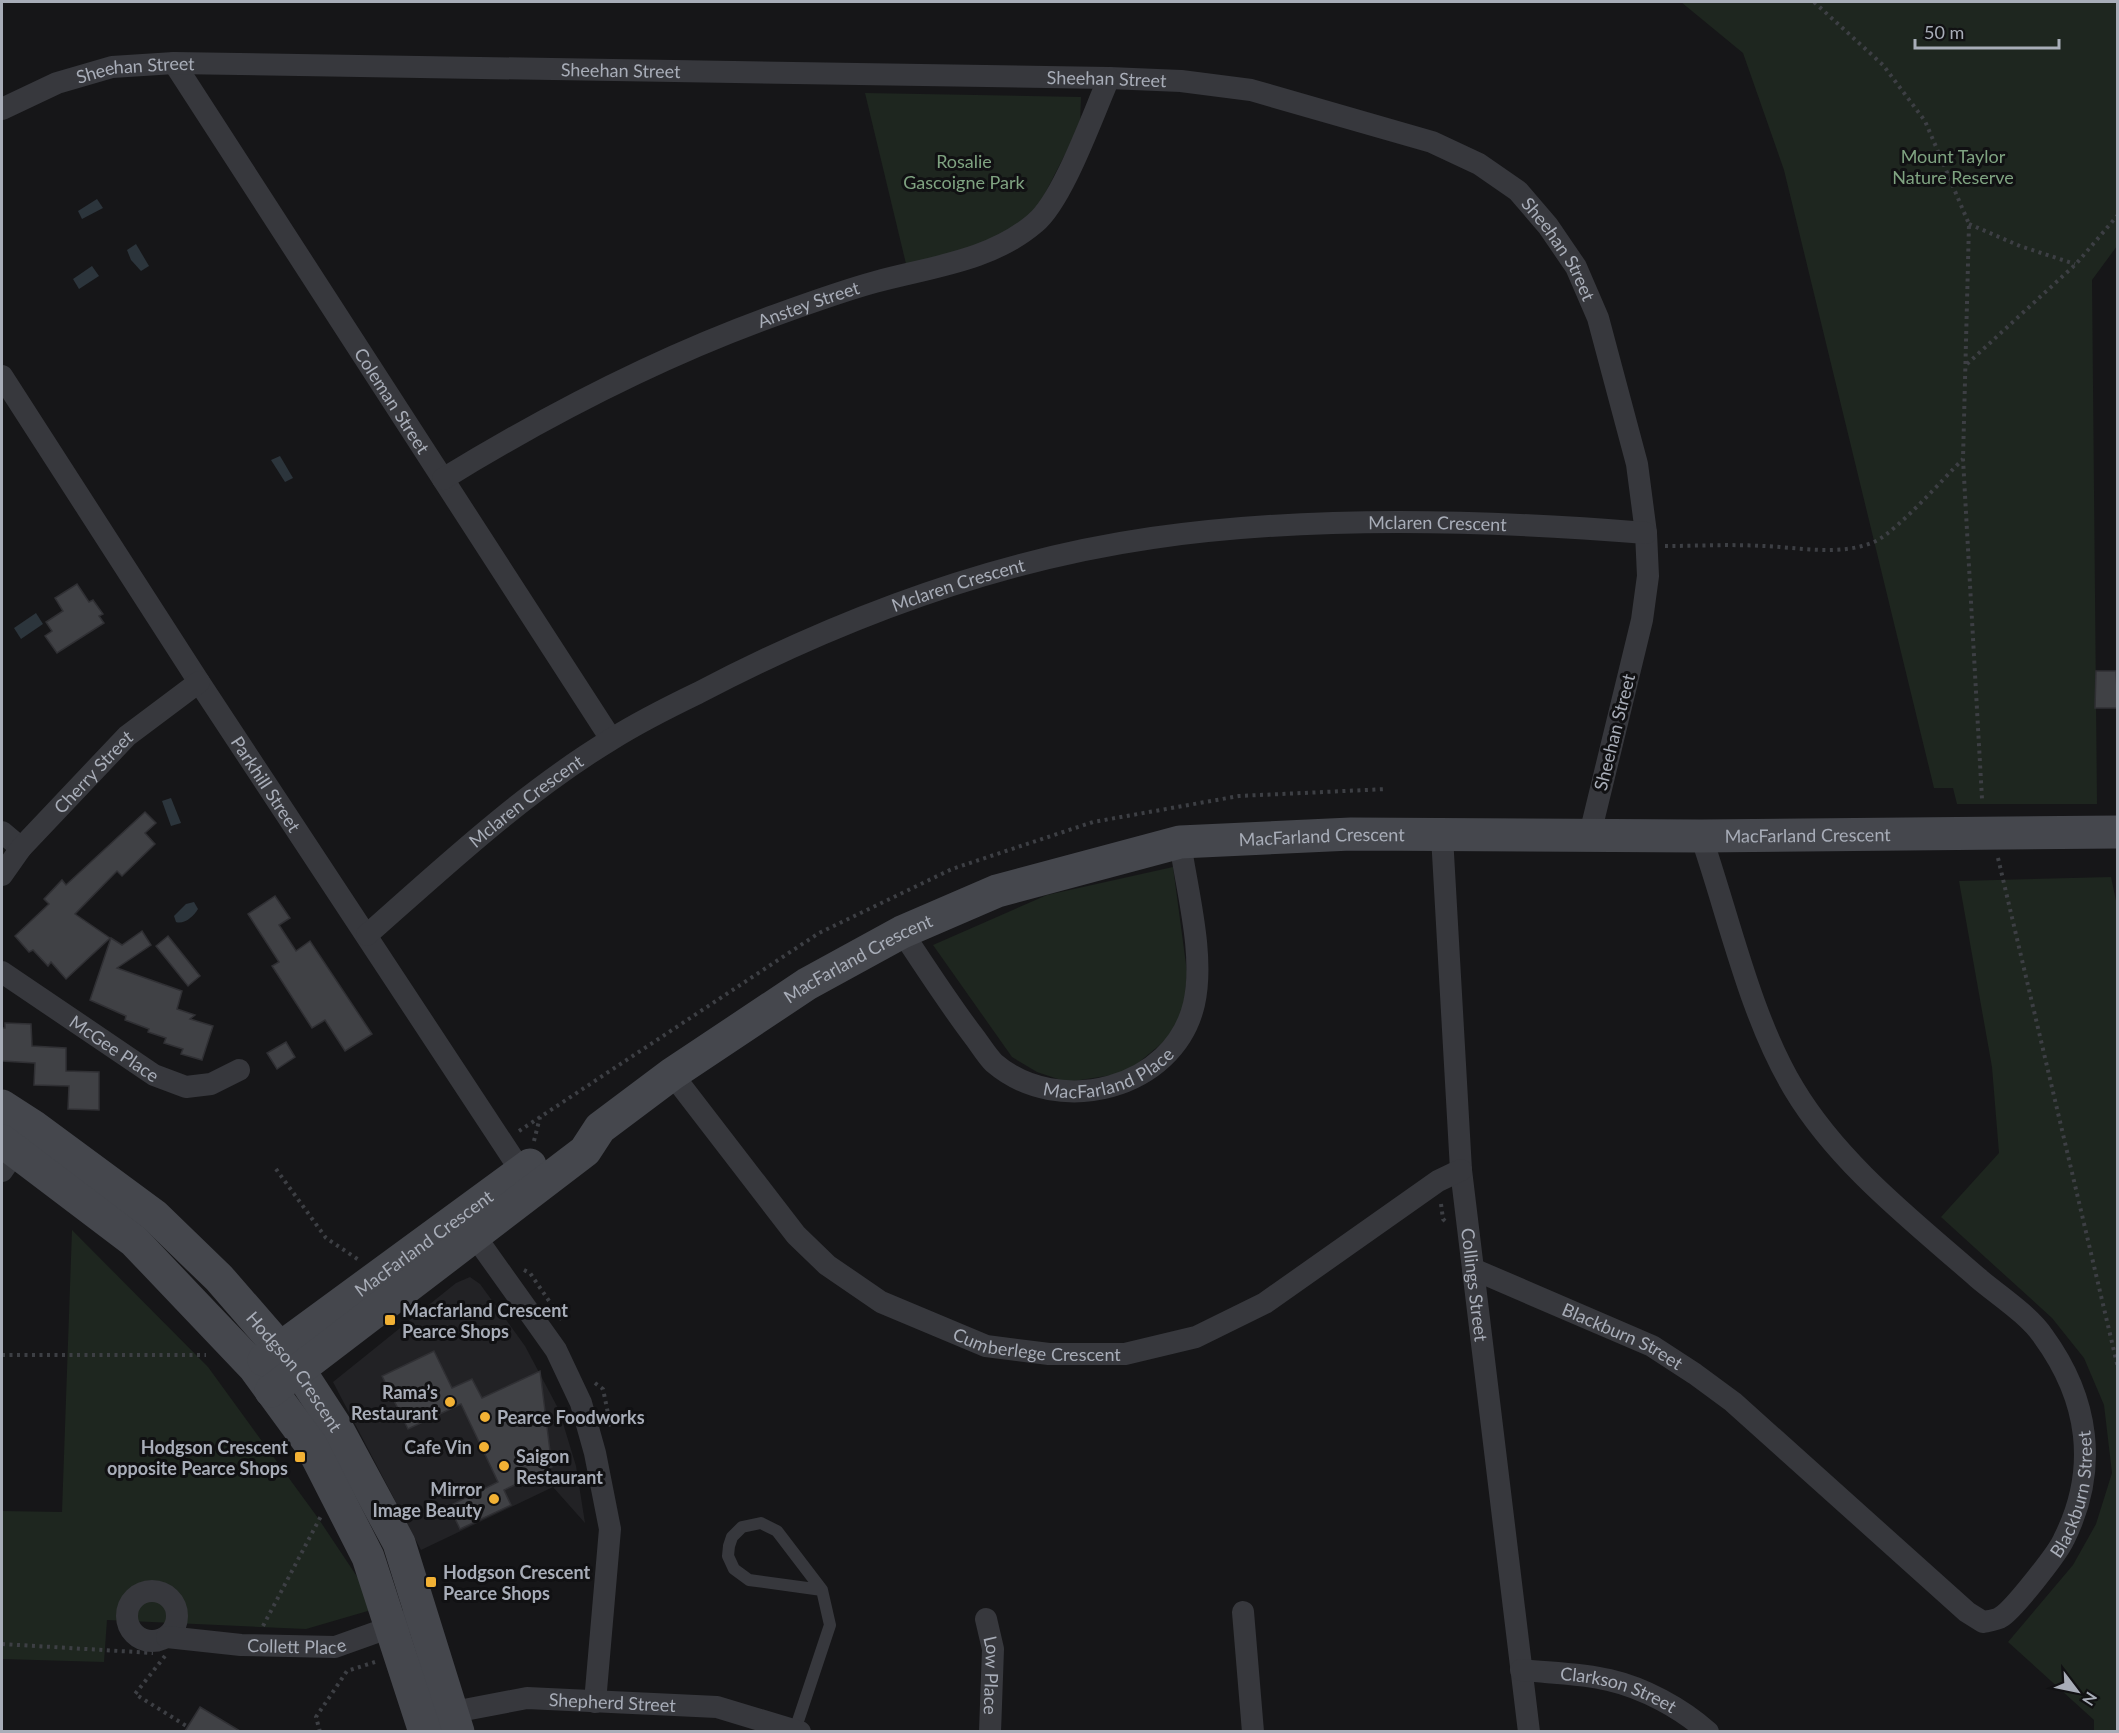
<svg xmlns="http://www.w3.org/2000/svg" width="2119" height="1733" font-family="Lato,sans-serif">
	<rect width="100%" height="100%" fill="#161618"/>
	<path fill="#222225" d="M470,1277L480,1284L525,1346L559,1410L576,1466L585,1523L553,1487L421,1550L333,1382L456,1283Z"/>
	<g fill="#1e261f">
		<path d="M1681,2H2117V246L2092,280L2097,804H1957L1953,788H1934L1784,170L1743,53Z"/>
		<path d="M865,93L1081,97L1080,125L1034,215L1006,240L907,268Z"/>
		<path d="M1173,867L1187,972L1184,1007L1173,1034L1126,1073L1067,1082L1037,1072L1012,1057L933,945L1047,895Z"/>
		<path d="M2111,877L2118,910V1731L2094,1732V1720L2008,1642L2073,1565L2096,1524L2112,1473L2104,1405L2084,1358L2052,1318L1941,1217L1999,1153L1992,1067L1959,881Z"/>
		<path d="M72,1230L208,1367L318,1518L378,1608L306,1629L107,1620L104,1662L2,1659V1511L62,1512Z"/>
	</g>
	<g fill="#2c353c">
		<path d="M97,199L103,208L82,219L78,211Z"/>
		<path d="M136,244L149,266L141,271L131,260L127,250Z"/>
		<path d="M92,266L99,276L79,289L73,279Z"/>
		<path d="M280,456L293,478L285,482L271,460Z"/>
		<path d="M36,613L43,624L21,639L14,628Z"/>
		<path d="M171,798L181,823L171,826L162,801Z"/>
		<path d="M194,902L198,909C194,916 184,925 176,922L174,916L186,904Z"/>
	</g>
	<g fill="#404145" stroke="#303034" stroke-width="1.5">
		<path d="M77,584L89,602L93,600L103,614L99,616L104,623L57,653L45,636L52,631L46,622L63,611L55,598Z"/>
		<path d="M2096,671H2116L2118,708H2095Z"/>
		<path d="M145,812L156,823L145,833L155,844L122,876L117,871L75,914L110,938L66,979L51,962L48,966L33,950L29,952L15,936L49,904L44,899L62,880L66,885Z"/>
		<path d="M275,896L290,918L279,925L296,951L310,941L372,1034L345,1051L325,1020L312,1028L272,966L279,962L248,914Z"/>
		<path d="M142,931L151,945L117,968L182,991L177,1009L195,1015L190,1019L213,1026L202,1060L181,1054L183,1049L164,1043L166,1038L148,1032L149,1029L125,1020L126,1016L90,1000L111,938L122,945Z"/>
		<path d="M168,936L200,976L188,986L156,946Z"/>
		<path d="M5,1023L31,1024L32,1046L66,1048V1071L99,1072V1110L68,1109L69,1086L34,1085L35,1063L2,1061V1028H5Z"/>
		<path d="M286,1042L295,1057L277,1069L267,1053Z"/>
		<path d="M434,1351L452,1388L472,1379L482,1398L540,1371L552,1467L504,1490L511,1505L460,1529L449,1506L498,1482L461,1404L408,1429L382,1376Z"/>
		<path d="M200,1707L240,1731H185Z"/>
	</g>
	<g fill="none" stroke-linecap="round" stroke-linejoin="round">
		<g stroke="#3d3f44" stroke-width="4" stroke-dasharray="3 4.5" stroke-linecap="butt">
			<path d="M1814,2L1883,65L1925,121L1969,224L1963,459L1982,799"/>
			<path d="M1969,224L2020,246L2075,264"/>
			<path d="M1967,364L2076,264L2118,215"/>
			<path d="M1665,546C1697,546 1730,544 1762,546C1797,547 1842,557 1876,541C1899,529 1943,479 1963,459"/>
			<path d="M1998,858L2118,1368"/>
			<path d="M519,1131L819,933L952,869L1093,822L1239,796L1387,789"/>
			<path d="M534,1141L540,1117"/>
			<path d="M276,1169L326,1238L359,1260"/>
			<path d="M1441,1204L1443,1219L1446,1222"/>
			<path d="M524,1270L530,1273L564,1323"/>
			<path d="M2,1355H206"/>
			<path d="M595,1383L603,1389L611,1428"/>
			<path d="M263,1626L321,1516"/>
			<path d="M2,1644L153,1653"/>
			<path d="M165,1656L135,1694L188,1727"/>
			<path d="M320,1732L316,1717L347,1671L375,1662"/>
		</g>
		<path stroke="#37383d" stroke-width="12" d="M795,1730L830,1625L822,1590L777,1531L761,1523L742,1527L732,1537L729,1546L728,1556L734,1569L749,1580L822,1590"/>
		<g stroke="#37383d" stroke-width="22">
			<path id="s1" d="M174,63L611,739"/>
			<path id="s2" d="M2,109L57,83L112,67L174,63L1109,78L1181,81L1251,90L1432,142L1479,164L1518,191L1548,226L1576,267L1598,318L1637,464L1646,533L1648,576L1642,620L1590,834"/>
			<path id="s3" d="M2,376L199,682L529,1183"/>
			<path id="s4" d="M443,479C549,414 659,357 776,315C809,303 842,291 875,282C930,267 991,261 1035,223C1063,200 1093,114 1109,78"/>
			<path d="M2,832L21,848"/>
			<path id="s5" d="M1442,836L1461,1170L1529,1732"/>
			<path id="s6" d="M2,875L21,848L127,736L199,682"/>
			<path id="s7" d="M902,932C926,968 949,1004 975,1038C981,1046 987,1056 994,1063C1058,1118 1174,1090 1194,1004C1205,956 1187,891 1180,842"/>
			<path id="s8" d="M367,935C445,866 523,793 612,739C639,722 669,707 698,693C839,619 993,561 1152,538C1313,515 1484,520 1646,533"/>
			<path id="s9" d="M2,972L154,1075L186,1087L211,1084L239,1070"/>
			<path id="s10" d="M672,1074L796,1235L827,1265L881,1302L986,1346L1049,1354H1125L1196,1337L1265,1303L1438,1181L1461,1170"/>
			<path d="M2,1171L24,1139"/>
			<path d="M467,1225L556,1350L581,1403L595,1453L610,1529L595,1702"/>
			<path id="s11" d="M1473,1269L1652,1346L1695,1374L1733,1402L1967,1612L1983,1622C1988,1621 1997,1620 2001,1617C2013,1610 2058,1553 2064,1539C2099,1469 2089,1399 2043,1336C2029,1315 1998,1295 1978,1278C1913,1221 1839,1164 1794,1089C1750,1016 1729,917 1701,836"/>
			<circle cx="152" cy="1616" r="25"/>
			<path d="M1243,1612L1253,1732"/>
			<path id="s12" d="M986,1619L993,1649L990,1732"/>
			<path id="s13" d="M167,1637L241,1645L335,1647L405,1622"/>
			<path id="s14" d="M1521,1670C1550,1673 1581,1673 1609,1680C1644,1688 1681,1708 1708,1732"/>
			<path id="s15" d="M438,1715L527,1698L717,1707L800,1732"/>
		</g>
		<g stroke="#45474d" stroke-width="33">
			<path id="s16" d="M2,1106L33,1126L155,1216L219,1278L299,1370L338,1430L399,1543L458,1732"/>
			<path d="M2,1141L134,1241L254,1367L311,1445L368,1557L425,1732"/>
			<path id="s17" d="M264,1360L530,1165"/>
			<path id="s18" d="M271,1391L585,1151L600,1128L672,1074L807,984L902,932L997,891L1180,842L1351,834L1701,836L2118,832"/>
		</g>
	</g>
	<g fill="#f2b134" stroke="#111113" stroke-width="2">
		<rect x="384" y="1314" width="12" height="12" rx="3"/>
		<circle cx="450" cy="1402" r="6"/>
		<circle cx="485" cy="1417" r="6"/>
		<circle cx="484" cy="1447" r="6"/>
		<rect x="294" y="1451" width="12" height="12" rx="3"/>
		<circle cx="504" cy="1466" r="6"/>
		<circle cx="494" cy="1499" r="6"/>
		<rect x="425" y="1576" width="12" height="12" rx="3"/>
	</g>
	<g text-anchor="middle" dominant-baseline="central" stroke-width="6" stroke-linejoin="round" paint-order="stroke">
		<g font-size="18" fill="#a8adb8" stroke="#111113">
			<text stroke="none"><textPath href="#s2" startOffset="627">Sheehan Street</textPath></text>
			<text stroke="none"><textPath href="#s2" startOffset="141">Sheehan Street</textPath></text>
			<text stroke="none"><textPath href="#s2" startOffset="1113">Sheehan Street</textPath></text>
			<text stroke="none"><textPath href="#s2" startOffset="1617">Sheehan Street</textPath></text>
			<text stroke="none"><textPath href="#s4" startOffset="406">Anstey Street</textPath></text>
			<text stroke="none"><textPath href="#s1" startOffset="402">Coleman Street</textPath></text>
			<text stroke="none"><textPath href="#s8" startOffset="1180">Mclaren Crescent</textPath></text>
			<text stroke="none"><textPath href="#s8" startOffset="694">Mclaren Crescent</textPath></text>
			<text transform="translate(1614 732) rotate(-76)">Sheehan Street</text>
			<text stroke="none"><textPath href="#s6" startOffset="138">Cherry Street</textPath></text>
			<text stroke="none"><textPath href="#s3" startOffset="486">Parkhill Street</textPath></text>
			<text stroke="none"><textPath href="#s8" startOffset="208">Mclaren Crescent</textPath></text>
			<text stroke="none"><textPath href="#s18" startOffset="1704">MacFarland Crescent</textPath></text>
			<text stroke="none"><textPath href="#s18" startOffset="1218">MacFarland Crescent</textPath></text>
			<text stroke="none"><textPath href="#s18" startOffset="732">MacFarland Crescent</textPath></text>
			<text stroke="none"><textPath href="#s9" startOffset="136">McGee Place</textPath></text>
			<text stroke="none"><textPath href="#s7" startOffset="285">MacFarland Place</textPath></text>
			<text stroke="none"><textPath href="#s17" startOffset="198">MacFarland Crescent</textPath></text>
			<text stroke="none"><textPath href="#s5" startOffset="450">Collings Street</textPath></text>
			<text stroke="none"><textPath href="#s11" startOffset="164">Blackburn Street</textPath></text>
			<text stroke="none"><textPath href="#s10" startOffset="476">Cumberlege Crescent</textPath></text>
			<text stroke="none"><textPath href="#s16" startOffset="398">Hodgson Crescent</textPath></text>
			<text stroke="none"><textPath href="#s11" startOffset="792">Blackburn Street</textPath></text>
			<text stroke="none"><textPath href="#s13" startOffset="130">Collett Place</textPath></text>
			<text stroke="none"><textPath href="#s12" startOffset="57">Low Place</textPath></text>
			<text stroke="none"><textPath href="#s14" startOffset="100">Clarkson Street</textPath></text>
			<text stroke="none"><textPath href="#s15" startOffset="176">Shepherd Street</textPath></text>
		</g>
		<g font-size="18" fill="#7fa381" stroke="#111113">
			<text x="1953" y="156">Mount Taylor<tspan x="1953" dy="21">Nature Reserve</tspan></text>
			<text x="964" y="161">Rosalie<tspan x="964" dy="21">Gascoigne Park</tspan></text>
		</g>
		<g font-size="18" font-weight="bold" fill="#a8adb8" stroke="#111113" text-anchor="start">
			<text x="402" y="1310">Macfarland Crescent<tspan x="402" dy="21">Pearce Shops</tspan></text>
			<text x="438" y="1392" text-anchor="end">Rama’s<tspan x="438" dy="21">Restaurant</tspan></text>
			<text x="497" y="1417">Pearce Foodworks</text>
			<text x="288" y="1447" text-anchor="end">Hodgson Crescent<tspan x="288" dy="21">opposite Pearce Shops</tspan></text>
			<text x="472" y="1447" text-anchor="end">Cafe Vin</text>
			<text x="516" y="1456">Saigon<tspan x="516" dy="21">Restaurant</tspan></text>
			<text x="482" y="1489" text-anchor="end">Mirror<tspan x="482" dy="21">Image Beauty</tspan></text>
			<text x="443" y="1572">Hodgson Crescent<tspan x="443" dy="21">Pearce Shops</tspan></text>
		</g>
	</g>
	<rect width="2119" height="1733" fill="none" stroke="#a8adb8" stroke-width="6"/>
	<g transform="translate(2077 1691) rotate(122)" stroke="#111113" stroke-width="4.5" paint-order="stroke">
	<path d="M0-4.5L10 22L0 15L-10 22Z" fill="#a8adb8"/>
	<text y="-9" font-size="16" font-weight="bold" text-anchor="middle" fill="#a8adb8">N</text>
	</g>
	<path d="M1915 39v9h144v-9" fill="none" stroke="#a8adb8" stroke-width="3"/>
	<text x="1924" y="39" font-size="18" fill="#a8adb8" stroke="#111113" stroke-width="4.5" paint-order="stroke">50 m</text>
</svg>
